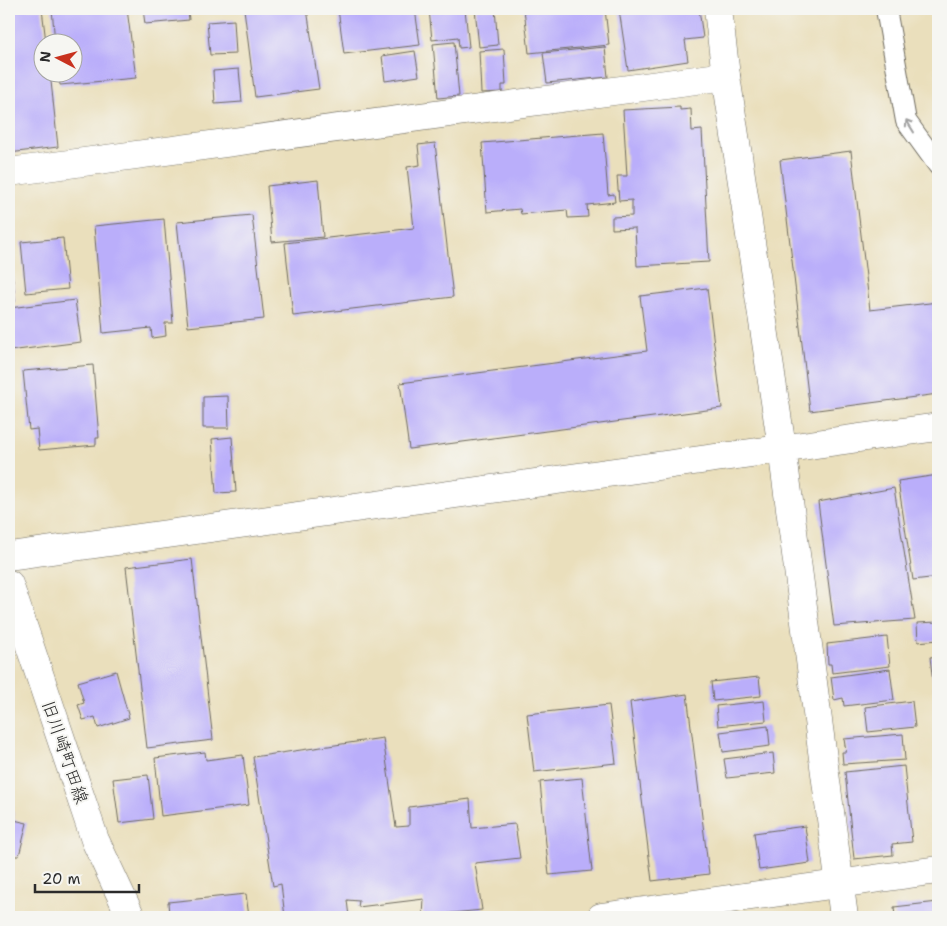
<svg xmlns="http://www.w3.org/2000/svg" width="947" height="926" font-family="'Shantell Sans','Klee One',sans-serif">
	<rect width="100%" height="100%" fill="#f6f6f2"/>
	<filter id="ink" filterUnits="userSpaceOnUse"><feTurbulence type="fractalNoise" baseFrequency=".02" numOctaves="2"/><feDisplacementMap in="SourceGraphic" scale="10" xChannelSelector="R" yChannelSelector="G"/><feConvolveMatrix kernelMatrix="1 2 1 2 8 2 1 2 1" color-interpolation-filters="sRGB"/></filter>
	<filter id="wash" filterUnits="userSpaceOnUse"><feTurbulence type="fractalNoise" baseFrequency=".0096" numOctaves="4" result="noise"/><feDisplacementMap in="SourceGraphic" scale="20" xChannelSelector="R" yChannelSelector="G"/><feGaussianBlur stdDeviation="1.12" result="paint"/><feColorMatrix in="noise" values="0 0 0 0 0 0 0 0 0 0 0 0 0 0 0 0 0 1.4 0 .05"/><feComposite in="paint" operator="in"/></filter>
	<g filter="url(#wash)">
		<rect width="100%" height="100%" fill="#eadfbc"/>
		<g id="blocks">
			<g fill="#baaefa">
				<path d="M9,9H42L46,42H42V72H50L58,147L9,153Z"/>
				<path d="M52,9H127L136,78L60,85L58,72H72V42H55Z"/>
				<path d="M143,9H188L189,20L145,24Z"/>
				<path d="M244,9H307L319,89L255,97Z"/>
				<path d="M338,9H415L420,45L344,54Z"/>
				<path d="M429,9H465L469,47L459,48L458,37L432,40Z"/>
				<path d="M475,9H495L498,45L479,47Z"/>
				<path d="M524,9H605L609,45L529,53Z"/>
				<path d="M619,9H699L703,38L685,40L688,61L628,70Z"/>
				<path d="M234,20L236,54L210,55L207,22Z"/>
				<path d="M454,42L459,96L438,98L433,44Z"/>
				<path d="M605,47L608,77L547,83L543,53Z"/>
				<path d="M504,49L506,85H502V92L481,93L479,51Z"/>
				<path d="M415,51L419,76L385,81L382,56Z"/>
				<path d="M239,69L242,102L215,104L213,71Z"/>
				<path d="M680,107V110L691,109L692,131L702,130L709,262L637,266L635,228L612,229V217L632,216V200L619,201L617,176H627L623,110Z"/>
				<path d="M603,133L608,195L614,194L615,202L587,205L588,217L568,218L567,210L521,214L520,209L487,212L482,143Z"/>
				<path d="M435,143L453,297L293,316L285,243L414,228L407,167L420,165L418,145Z"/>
				<path d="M851,151L870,310L938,302V394L810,411L780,160Z"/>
				<path d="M318,180L323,237L272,242L267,186Z"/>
				<path d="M252,215L264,319L188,327L177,222Z"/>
				<path d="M164,219L173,323H165L166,336L152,338L151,328L103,333L94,226Z"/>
				<path d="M63,238L68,289L26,293L21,242Z"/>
				<path d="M9,242L15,302H9Z"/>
				<path d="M707,288L722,408L409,449L400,383L647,351L640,296Z"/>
				<path d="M75,300L81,342L9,351V308Z"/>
				<path d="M93,365L99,438H96V445L39,450L37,429L29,430L23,371Z"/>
				<path d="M228,396L229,428H203V397Z"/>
				<path d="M232,437L236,492L216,493L212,439Z"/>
				<path d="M938,475V577L913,580L898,481Z"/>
				<path d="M894,488L915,620L834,626L818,502Z"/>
				<path d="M192,559L213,740L147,748L126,567Z"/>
				<path d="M938,622V640L918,642L917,623Z"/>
				<path d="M887,637L890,666L832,673L831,664H828L827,644Z"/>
				<path d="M938,656V718H937L930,657Z"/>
				<path d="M890,669L894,700L844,706L843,698L834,700L831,677Z"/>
				<path d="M116,671L129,718L98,728L95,717L83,720L78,705L84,703L78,682Z"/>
				<path d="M759,677L761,696L713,701L711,682Z"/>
				<path d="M687,694L709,874L652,881L630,702Z"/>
				<path d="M764,701L766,721L718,726L716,706Z"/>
				<path d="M912,701L915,727L868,732L865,707Z"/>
				<path d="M609,705L616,763L534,772L527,714Z"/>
				<path d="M768,726L770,746L723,752L720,732Z"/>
				<path d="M903,734L905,760L843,764L842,752H846L844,739Z"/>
				<path d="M383,738L396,827L409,826V807L470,799L472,828L515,824L520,858L475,863L482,910L423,916L424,899L358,907L359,901L347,900L349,917H285L281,884L273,886L253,757Z"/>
				<path d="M205,752L206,760L243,755L249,805L161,816L155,758Z"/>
				<path d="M773,753L775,773L727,778L724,759Z"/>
				<path d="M904,766L912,842L892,844L893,855L854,859L845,772Z"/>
				<path d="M148,775L153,819L119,823L113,779Z"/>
				<path d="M9,776L14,820L27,823L19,856H9Z"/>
				<path d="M582,778L592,871L549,875L540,782Z"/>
				<path d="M805,826L810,863L759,870L754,833Z"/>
				<path d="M246,894L249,917H177L176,914L169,915L168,902Z"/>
				<path d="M938,902V917H895L894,907Z"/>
			</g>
		</g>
	</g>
	<g filter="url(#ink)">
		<use href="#blocks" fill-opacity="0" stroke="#6e6a5e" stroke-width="1"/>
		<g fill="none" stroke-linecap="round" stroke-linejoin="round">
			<g stroke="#6e6a5e" stroke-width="22">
				<path id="lane" d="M886,9L906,121L938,165"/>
			</g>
			<g stroke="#6e6a5e" stroke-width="29">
				<g id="street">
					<path d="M718,9L726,76L782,448L844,917"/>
					<path d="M9,172L726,76"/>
					<path d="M9,556L938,427"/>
					<path d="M601,917L938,870"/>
				</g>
			</g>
			<g stroke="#6e6a5e" stroke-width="29">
				<path id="secondary" d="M9,584L95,840L131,917"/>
			</g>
			<use href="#lane" stroke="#fff" stroke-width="20"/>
			<use href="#street" stroke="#fff" stroke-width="28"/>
			<use href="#secondary" stroke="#fff" stroke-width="28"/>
		</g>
		<defs><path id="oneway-shaft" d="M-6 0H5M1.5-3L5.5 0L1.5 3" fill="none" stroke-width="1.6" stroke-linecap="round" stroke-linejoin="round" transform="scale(1.25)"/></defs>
		<use stroke="#a0a0a0" href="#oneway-shaft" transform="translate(910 126) rotate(-122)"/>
	</g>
	<g text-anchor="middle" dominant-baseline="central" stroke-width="4" stroke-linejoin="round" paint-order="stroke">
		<g font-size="18" fill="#2b2b2b" stroke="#f6f6f2">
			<text transform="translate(65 752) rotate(71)">旧川崎町田線</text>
		</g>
	</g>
	<rect width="947" height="926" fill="none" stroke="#f6f6f2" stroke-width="30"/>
	<g transform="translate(58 58) rotate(276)"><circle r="24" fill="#f6f6f2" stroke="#a5a5a2"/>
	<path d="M0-4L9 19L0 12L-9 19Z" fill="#c8321e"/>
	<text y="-8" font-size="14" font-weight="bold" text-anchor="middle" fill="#2b2b2b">N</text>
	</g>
	<path d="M35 884v8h104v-8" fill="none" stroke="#2b2b2b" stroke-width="2.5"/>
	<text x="42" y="884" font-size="15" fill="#2b2b2b" stroke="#f6f6f2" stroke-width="4" paint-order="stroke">20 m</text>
</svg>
